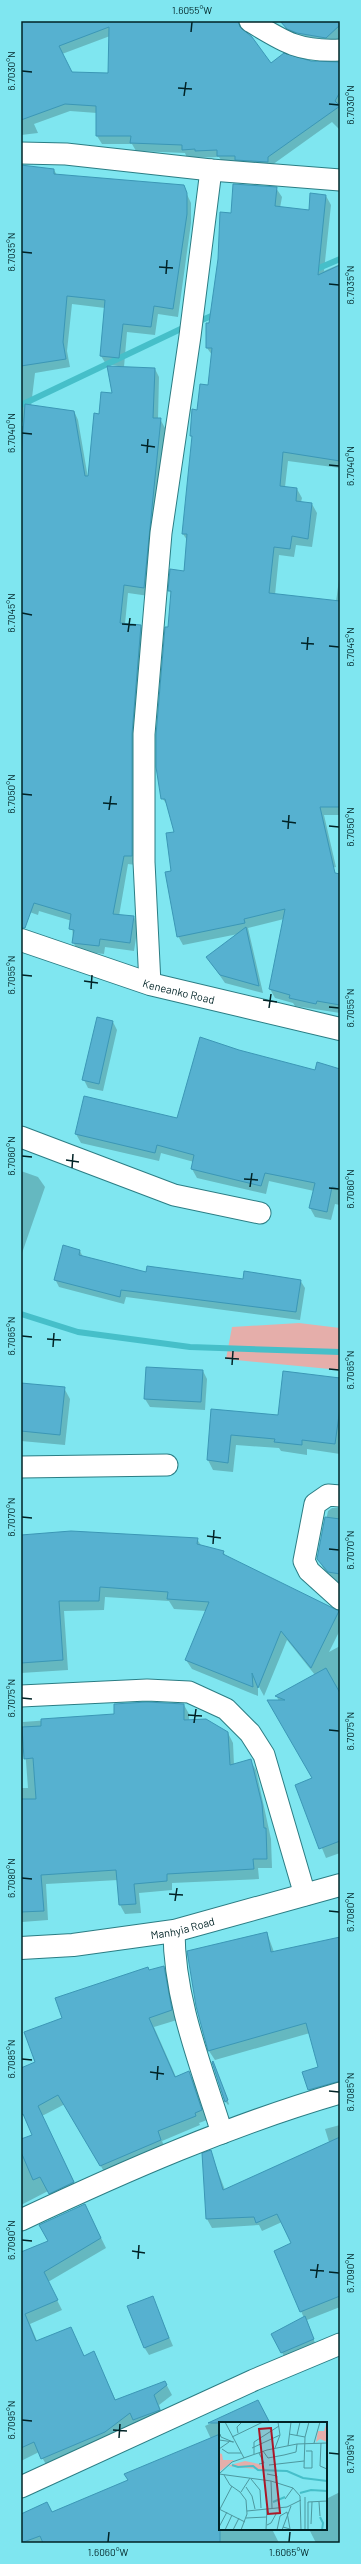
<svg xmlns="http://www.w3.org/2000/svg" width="361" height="2564" font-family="Barlow,sans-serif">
	<rect width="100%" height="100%" fill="#7fe6f0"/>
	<path fill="#e5aeaa" d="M299,1323L340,1328V1370L226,1359L232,1327Z"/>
	<g fill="#0003" fill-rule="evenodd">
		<path d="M21,21H239L243,31L271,64L340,62V126L339,129L332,122L272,165L223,163L219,157L187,158L185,153L136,151L132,144H102L97,136V113L70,111L34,124L38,133L21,135ZM110,36L109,74L72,73L62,54Z"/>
		<path d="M289,21H337L340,24V38L333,46L289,33L285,25Z"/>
		<path d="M21,166L54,170L57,175L183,186L191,203V223L178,317L158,314L155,335L127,332L124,367L155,369L159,377L158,419H160L165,428L149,596L128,593L125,624L141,626L145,634L136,865L128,864L119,916L134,917L138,925L134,951L105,947L104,954L78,951L73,942L72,921L39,911L38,915L21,909V426H24L21,418ZM72,304L105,308L101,356L106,364L118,366L113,394L100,415L88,478L78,420L74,411L31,406L35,373L70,367L67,351Z"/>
		<path d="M276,188L282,197L280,208L310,211L326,196L331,205L324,271L340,264V468L288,461L285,487L297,489L302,498L301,502L312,504L317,513L312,547L296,545L294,557L279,555L275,595L336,602L340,572V815H324L336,867L287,877L340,887V1013L295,1006L293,1003L275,998L270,989L284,919L248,928L263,993L225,983L207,957L238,934L183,945L178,936L172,871L175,832L169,807L162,798L172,595L169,590L184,572L187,540L183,534L193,440L191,435L209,386L212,355L207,348L210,324L232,214Z"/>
		<path d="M113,1022L117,1030L103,1091L88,1088L84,1080Z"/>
		<path d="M239,1051L316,1071L340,1069V1205L335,1204L331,1220L315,1217L310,1208L314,1191L269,1181L266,1194L197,1178L192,1169L194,1162L161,1153L159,1161L81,1143L76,1134L81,1110L177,1119Z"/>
		<path d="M21,1171L38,1177L45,1187L21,1256Z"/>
		<path d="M80,1251L83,1257L147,1274L244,1280H300L305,1288L300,1320L126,1297L124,1304L59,1287L55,1279Z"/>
		<path d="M203,1371L207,1379L205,1410L150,1407L145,1399Z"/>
		<path d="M340,1379V1454L307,1449V1455L281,1451L279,1448L236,1445L233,1472L213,1470L208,1460L212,1410L279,1416Z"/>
		<path d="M21,1384L64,1388L70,1399L65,1445L21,1441Z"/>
		<path d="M332,1508H340V1582L334,1581L326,1573L318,1559L328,1511Z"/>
		<path d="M21,1536L197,1539L202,1547L223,1551L226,1557L338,1612L340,1630L329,1652L340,1646V1853L326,1858L296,1785L313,1779L277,1697L315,1675L287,1640L264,1696L258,1685V1696L192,1669L186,1660L206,1611L174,1609L169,1601L105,1597L104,1610L64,1611L68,1670L21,1673Z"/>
		<path d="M184,1705L189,1714V1720L228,1733L233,1743L234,1765L250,1760L256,1770L271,1839L272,1868H258L259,1879L172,1883V1890L139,1893L141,1913L125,1914L120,1905L118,1880L46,1884L48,1920L22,1922L21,1788H28L23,1722L115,1715Z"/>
		<path d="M267,1933L274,1952L340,1938V2093L314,2099L309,2090L304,2072L319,2068L310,2033L215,2060L209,2051Z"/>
		<path d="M164,1967L169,1977L177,2020L154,2027L176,2077L189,2072L194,2081L207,2120L199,2123L200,2125L162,2141L166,2150L106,2175L65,2104L42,2116L79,2192L55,2203L48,2191L21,2205V2141L33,2135L21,2110V2069L36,2063L63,2019L149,1971Z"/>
		<path d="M213,2062L229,2104L228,2105L225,2101Z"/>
		<path d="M340,2125V2307L307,2320L315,2343L284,2356L272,2335L304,2318L275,2251L293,2244L282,2222L262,2231L259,2225L212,2228L207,2219L210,2151L225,2190L329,2142L325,2129Z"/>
		<path d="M90,2215L106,2248L48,2282L62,2310L30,2324L37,2341L76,2338L84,2356L94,2353L116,2401L165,2382L172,2395L159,2405L164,2420L139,2429L135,2423L110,2442L48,2468L39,2452L21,2461V2253L49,2241Z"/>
		<path d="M152,2297L173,2346L149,2355L144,2347Z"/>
		<path d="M258,2401L270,2423H220V2529H272L279,2543H21V2515L52,2513L129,2480L211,2439L205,2426Z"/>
		<path d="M340,2492V2543H316L309,2529H326V2499Z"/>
	</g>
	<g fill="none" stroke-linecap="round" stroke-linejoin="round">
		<g stroke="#46bfc9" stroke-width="6">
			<path d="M312,271L340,259"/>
			<path d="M195,323L216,314"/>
			<path d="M21,405L187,326"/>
			<path d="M21,1314L78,1332L190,1347L340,1352"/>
		</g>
	</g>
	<g fill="#56b1d0" stroke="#3b97b6" fill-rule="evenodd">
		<path d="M21,21H238L240,27L252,37L271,63L284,53L311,61L340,62V92L335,101L340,106L268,157V162L235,160V156H217V150L195,151V149L182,150V145L130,143L131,136H96V106L65,104L21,120ZM109,27L108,73L72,72L59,46Z"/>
		<path d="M280,21H340V25L326,38L297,33L287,29Z"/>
		<path d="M21,165L54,169V174L184,185L187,193V214L173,309L154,306L151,327L123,324L119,358L100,356L105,300L67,296L63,342L66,359L21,366Z"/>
		<path d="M233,184L277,187L275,206L309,210L310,193L326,195L318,275L340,265V461L283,452L280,486L297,488L296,501L312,503L308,539L292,536L290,549L274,547L269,593L340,601V807H320L335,873L340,874V1005L317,1001L316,1004L289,998L290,995L269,989L285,909L244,919L245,923L177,937L165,872L171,871L166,833L174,832L165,799H161L156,767V735L165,627H168L171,591H168L170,569L184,571L187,534H182L192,436H190L192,409L197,410L200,384L208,385L212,348H206V323H209L218,259L220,212L231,213Z"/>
		<path d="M107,366L155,368L153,418H161L144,588L124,585L120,623L141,625L132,734V856H124L113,914L134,916L130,943L100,939L99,946L72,943L74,930L69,929L71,914L34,903L25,928H21V460L25,404L74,411L85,476H88L94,413L99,414L101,392L112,393Z"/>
		<path d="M246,927L259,986L220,975L206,957Z"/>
		<path d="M97,1017L113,1021L99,1084L82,1080Z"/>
		<path d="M200,1037L239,1050L315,1070L317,1062L340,1069V1189L332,1187L327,1212L309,1208L315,1183L265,1173L261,1186L191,1169L194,1155L157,1145L155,1153L75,1134L84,1096L177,1118Z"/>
		<path d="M63,1245L80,1250L79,1255L146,1272L147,1266L243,1279L244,1271L301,1280L296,1312L121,1290L120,1297L54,1280Z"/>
		<path d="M146,1367L203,1370L201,1402L144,1399Z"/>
		<path d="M283,1371L340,1378V1408L335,1444L302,1440V1445L274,1442L275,1439L231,1435L228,1463L207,1460L211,1409L278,1415Z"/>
		<path d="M21,1383L65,1387L60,1435L21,1431Z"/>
		<path d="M325,1517L340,1519V1574L328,1572L317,1559Z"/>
		<path d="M71,1531L198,1538L197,1544L224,1551L223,1554L339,1611L311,1668L281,1631L258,1688L252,1673L253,1687L185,1660L209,1602L167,1599L168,1592L100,1587L99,1601H59L63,1660L21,1663V1535Z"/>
		<path d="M326,1668L340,1693V1841L319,1849L295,1785L312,1778L267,1700H285L275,1696Z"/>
		<path d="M147,1702L184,1704V1720L206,1719L228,1732L230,1765L251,1759L262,1804L264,1828H266L267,1859H253L254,1869L167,1874V1881L134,1884L136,1904L119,1905L116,1870L41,1875L44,1911L21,1912V1799H36L33,1758L24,1759L22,1727L41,1726V1719L114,1714V1704Z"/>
		<path d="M267,1932L271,1952L340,1937V2081L308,2090L302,2072L318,2067L306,2023L208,2051L196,2006L187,1951Z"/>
		<path d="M164,1966L172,2010L149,2018L175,2077L189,2071L202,2110L195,2113L196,2116L158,2131L161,2140L100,2166L58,2095L38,2106L74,2182L49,2194L40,2177L33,2180L21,2152V2139L32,2135L23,2114L21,2115V2068L35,2062L24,2032L62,2018L55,1998L148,1967L149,1970Z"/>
		<path d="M213,2061L228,2100L225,2102L212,2062Z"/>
		<path d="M340,2137V2296L300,2312L274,2251L291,2243L277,2214L256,2223L254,2217L206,2219L202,2153L211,2150L223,2190Z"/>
		<path d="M85,2204L101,2238L44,2272L58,2300L25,2314L36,2341L71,2327L84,2356L94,2351L115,2400L165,2381L167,2385L154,2395L160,2410L133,2420L130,2413L105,2432L41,2459L34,2442L21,2448V2252L48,2241L39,2225Z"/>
		<path d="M153,2296L169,2338L144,2348L127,2306Z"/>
		<path d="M305,2316L314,2339L281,2353L271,2334Z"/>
		<path d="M258,2400L270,2423H208Z"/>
		<path d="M220,2434V2543H43L40,2536L21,2543V2514L47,2502L52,2512L128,2480L124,2474Z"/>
	</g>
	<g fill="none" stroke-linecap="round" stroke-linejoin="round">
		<g stroke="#2b7d84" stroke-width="23">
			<g id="minor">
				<path d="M250,21C284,42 299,52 340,50"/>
				<path d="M21,153L66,154L211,170L340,180"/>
				<path d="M150,984L144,862V734L161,533L190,336L211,170"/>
				<path d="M21,1137L174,1195L260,1213"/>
				<path d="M21,1467L167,1465"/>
				<path d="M340,1496L328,1495L315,1504L304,1561L309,1571L340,1599"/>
				<path d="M21,1696L147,1690L189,1692L226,1709L250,1733L264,1755L305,1895"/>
				<path d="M174,1931C174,2001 202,2068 222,2133"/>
				<path d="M21,2220C125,2171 230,2125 340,2093"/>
				<path d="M21,2487L254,2380L340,2344"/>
			</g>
		</g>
		<g stroke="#2b7d84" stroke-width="24">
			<g id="tertiary">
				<path id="s1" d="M21,940L150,984L340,1029"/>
			</g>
		</g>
		<g stroke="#2b7d84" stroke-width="24">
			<g id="secondary">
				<path id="s2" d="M21,1948L73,1945L174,1931L340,1885"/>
			</g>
		</g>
		<use href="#minor" stroke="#fff" stroke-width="21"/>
		<use href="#tertiary" stroke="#fff" stroke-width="22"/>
		<use href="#secondary" stroke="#fff" stroke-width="22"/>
	</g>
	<path fill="none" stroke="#012326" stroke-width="1.5" d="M191,32L192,22M22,71L32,72M178,88L192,89M184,96L186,82M329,104L339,105M22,252L32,253M159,267L173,268M166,274L167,260M329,284L339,285M22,433L32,434M141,445L155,447M147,453L148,439M329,465L339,466M22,613L32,615M122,624L136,625M128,632L130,618M301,643L314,644M329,646L339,647M307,650L308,637M22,794L32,795M103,803L117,804M109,810L111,796M282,821L296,823M329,826L339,827M288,829L289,815M22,975L32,976M84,981L98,983M91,989L92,975M263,1000L277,1002M329,1007L339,1008M269,1008L271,994M22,1156L32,1157M66,1160L79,1162M72,1168L73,1154M244,1179L258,1180M250,1187L252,1173M329,1188L339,1189M22,1336L32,1337M47,1339L61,1340M53,1347L54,1333M225,1358L239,1359M232,1365L233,1351M329,1369L339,1370M22,1517L32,1518M207,1536L221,1538M213,1544L214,1530M329,1549L339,1550M22,1698L32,1699M188,1715L202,1716M194,1723L196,1709M329,1730L339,1731M22,1878L32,1879M169,1894L183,1895M175,1901L177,1888M329,1911L339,1912M22,2059L32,2060M150,2072L164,2074M157,2080L158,2066M329,2091L339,2092M22,2240L32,2241M132,2251L145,2253M138,2259L139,2245M310,2270L324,2271M329,2272L339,2273M316,2278L318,2264M22,2420L32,2421M113,2430L127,2431M119,2438L120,2424M329,2453L339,2454M108,2542L109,2532M289,2542L290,2532"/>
	<g text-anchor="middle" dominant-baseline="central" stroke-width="3" stroke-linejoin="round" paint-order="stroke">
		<g font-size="11" fill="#012326" stroke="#7fe6f0">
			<text stroke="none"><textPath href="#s1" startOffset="166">Keneanko Road</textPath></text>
			<text stroke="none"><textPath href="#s2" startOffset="163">Manhyia Road</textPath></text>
		</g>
	</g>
	<g transform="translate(219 2422)">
		<rect width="108" height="108" fill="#7fe6f0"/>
		<path d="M108,0V20L101,17L97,20L99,9H105ZM0,31L3,32L4,38H15L0,50ZM26,39L40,42L48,48L8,44Z" fill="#e5aeaa"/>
		<path fill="none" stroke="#46bfc9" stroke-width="2" d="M108,22V37M13,43L19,45L34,44L39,48L68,49L84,56L108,59M81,71L92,68L108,69M54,80L66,75M101,95L104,101L103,108"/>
		<path fill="none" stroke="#4d989f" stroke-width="1" d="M6,0L25,36M19,11L18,5L23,0M1,12L2,15L14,20M70,12L86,15M78,13L81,0M13,15L44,0M0,18L15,20M95,21L101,0M102,21L101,44L108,47M69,24L72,0M33,26L61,13M56,26L61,13L59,0M0,27L10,20M3,27L9,31H22M44,29L49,36L65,33L77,30L78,22M87,29H93V46H85L86,15L90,0M35,32V20L60,4M40,42L45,41L40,31M50,43L85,39M0,52L52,59L74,66L81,74L82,108M0,52L13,40L48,28L78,22L108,21M48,52L58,54L57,60M5,53L11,63L21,70L27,78L28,92L22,108M32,57L41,68L42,86M52,59L53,86M27,65L33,74L36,87M22,70L31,56M86,75V108M66,77L74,66M89,80L108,79M100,80L101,94M0,87L26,100M1,87L13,64M28,89L68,85L82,78M27,96L48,95M92,102L93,80M48,103L52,101L57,92M0,105L8,90M6,108L13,93M14,108L20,96M47,108L48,86M58,108L61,94L68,90L71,107L64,105M63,108L72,84M89,108V80"/>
		<path fill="#ab1626" fill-opacity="0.15" stroke="#ab1626" stroke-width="2" d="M52,6L61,91L49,92L40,7Z"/>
		<rect width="108" height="108" fill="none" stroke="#012326" stroke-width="2"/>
	</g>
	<rect width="361" height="2564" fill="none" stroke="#7fe6f0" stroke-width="44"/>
	<rect x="22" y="22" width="317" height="2520" fill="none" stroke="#012326" stroke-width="1.5"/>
	<g font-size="10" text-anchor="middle" fill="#012326">
		<text x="192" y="14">1.6055°W</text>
		<text transform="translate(11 71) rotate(-90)" y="4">6.7030°N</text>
		<text transform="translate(350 105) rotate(-90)" y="4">6.7030°N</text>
		<text transform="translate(11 252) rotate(-90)" y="4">6.7035°N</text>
		<text transform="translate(350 285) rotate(-90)" y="4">6.7035°N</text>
		<text transform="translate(11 433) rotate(-90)" y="4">6.7040°N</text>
		<text transform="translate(350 466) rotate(-90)" y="4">6.7040°N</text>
		<text transform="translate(11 613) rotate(-90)" y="4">6.7045°N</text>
		<text transform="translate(350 647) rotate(-90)" y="4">6.7045°N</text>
		<text transform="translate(11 794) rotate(-90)" y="4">6.7050°N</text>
		<text transform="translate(350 827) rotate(-90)" y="4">6.7050°N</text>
		<text transform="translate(11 975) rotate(-90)" y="4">6.7055°N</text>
		<text transform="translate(350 1008) rotate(-90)" y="4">6.7055°N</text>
		<text transform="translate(11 1156) rotate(-90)" y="4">6.7060°N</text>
		<text transform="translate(350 1189) rotate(-90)" y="4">6.7060°N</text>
		<text transform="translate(11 1336) rotate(-90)" y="4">6.7065°N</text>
		<text transform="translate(350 1370) rotate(-90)" y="4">6.7065°N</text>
		<text transform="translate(11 1517) rotate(-90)" y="4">6.7070°N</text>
		<text transform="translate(350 1550) rotate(-90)" y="4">6.7070°N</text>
		<text transform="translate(11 1698) rotate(-90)" y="4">6.7075°N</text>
		<text transform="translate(350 1731) rotate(-90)" y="4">6.7075°N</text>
		<text transform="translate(11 1878) rotate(-90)" y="4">6.7080°N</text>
		<text transform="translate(350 1912) rotate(-90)" y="4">6.7080°N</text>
		<text transform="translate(11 2059) rotate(-90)" y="4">6.7085°N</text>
		<text transform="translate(350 2092) rotate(-90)" y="4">6.7085°N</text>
		<text transform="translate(11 2240) rotate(-90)" y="4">6.7090°N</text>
		<text transform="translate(350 2273) rotate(-90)" y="4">6.7090°N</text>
		<text transform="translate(11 2420) rotate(-90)" y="4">6.7095°N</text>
		<text transform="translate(350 2454) rotate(-90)" y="4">6.7095°N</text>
		<text x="108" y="2556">1.6060°W</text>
		<text x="289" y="2556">1.6065°W</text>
	</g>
</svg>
